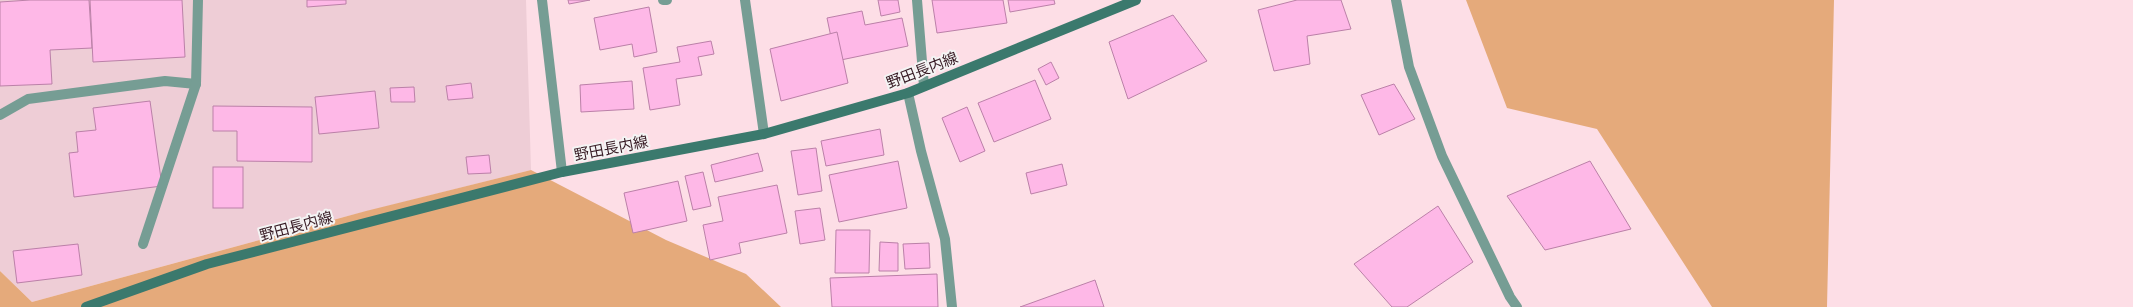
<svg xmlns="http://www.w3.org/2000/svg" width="2133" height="307" font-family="'Titillium Web','Noto Sans JP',sans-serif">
	<rect width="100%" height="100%" fill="#fddee6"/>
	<path fill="#eecdd6" d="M0,0H526L531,170L340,218L32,302L0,271Z"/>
	<g fill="#e5aa7b">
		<path d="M1466,0H1834L1827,307H1712L1597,129L1507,108Z"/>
		<path d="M531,170L666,240L746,274L781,307H0V271L32,302L366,211Z"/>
	</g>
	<g fill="#feb8e7" stroke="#bb80a8">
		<path d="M30,0H89L92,48L50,50L52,84L0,86V2Z"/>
		<path d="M90,0H182L185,57L93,62Z"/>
		<path d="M307,0H346V4L307,7Z"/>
		<path d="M568,0H590L569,4Z"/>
		<path d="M878,0H898L900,12L881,16Z"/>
		<path d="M932,0H1003L1007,23L937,33Z"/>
		<path d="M1008,0H1054L1055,4L1010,12Z"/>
		<path d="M1297,0H1341L1351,29L1307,36L1310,64L1274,71L1258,10Z"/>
		<path d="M649,7L657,52L634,57L632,44L600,50L594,18Z"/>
		<path d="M862,11L865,25L902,18L908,46L836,61L827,18Z"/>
		<path d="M1173,15L1207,61L1128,99L1109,42Z"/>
		<path d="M837,32L848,83L781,101L770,49Z"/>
		<path d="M711,41L714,54L698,57L702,75L676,79L680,105L650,110L643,68L680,62L677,47Z"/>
		<path d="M1051,62L1059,78L1046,85L1038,69Z"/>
		<path d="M1035,80L1051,119L994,142L978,103Z"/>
		<path d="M632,81L634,109L581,112L580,85Z"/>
		<path d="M471,83L473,98L448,100L446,86Z"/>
		<path d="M1394,84L1415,119L1379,135L1361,95Z"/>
		<path d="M414,87L415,102H391L390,88Z"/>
		<path d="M375,91L379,128L319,134L315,97Z"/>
		<path d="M150,101L162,186L74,197L69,153L78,152L76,132L96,130L93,108Z"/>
		<path d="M213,106L312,107V162L237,161V131H213Z"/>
		<path d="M967,107L985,151L960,162L942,118Z"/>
		<path d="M880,129L884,155L826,166L821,141Z"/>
		<path d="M816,148L822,191L798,195L791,151Z"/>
		<path d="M758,153L763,171L715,182L711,165Z"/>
		<path d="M489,155L491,173L468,174L466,157Z"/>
		<path d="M898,161L907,208L839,222L829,175Z"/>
		<path d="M1590,161L1631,229L1545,250L1507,196Z"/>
		<path d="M1062,164L1067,185L1031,194L1026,173Z"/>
		<rect x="213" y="167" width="30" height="41"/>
		<path d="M703,172L711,206L693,210L685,176Z"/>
		<path d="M678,181L687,221L633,233L624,193Z"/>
		<path d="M777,185L787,233L739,243L741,253L710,260L703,225L723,221L718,197Z"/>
		<path d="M1438,206L1473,262L1407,307H1392L1354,264Z"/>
		<path d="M820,208L825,240L800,244L795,211Z"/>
		<path d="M836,230H870L869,273H835Z"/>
		<path d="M880,242L898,243V271H879Z"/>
		<path d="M929,243L930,268L905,269L903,244Z"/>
		<path d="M78,244L82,275L17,283L13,251Z"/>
		<path d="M937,274L938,307H832L830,278Z"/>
		<path d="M1095,280L1104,307H1020Z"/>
	</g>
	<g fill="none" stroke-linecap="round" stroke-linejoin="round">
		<g stroke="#769d94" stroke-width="10">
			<path d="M0,115L28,99L165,81L196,84"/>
			<path d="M143,244L196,84L198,0"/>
		</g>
		<g stroke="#769d94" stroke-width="10">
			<path d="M542,0L562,172"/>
			<path d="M663,0H667"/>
			<path d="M745,0L764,134"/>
			<path d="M917,0L924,86"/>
			<path d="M1396,0L1409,67L1442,156L1510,297L1517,307"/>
			<path d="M908,93L921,151L945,239L952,307"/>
		</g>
		<path stroke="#3b796d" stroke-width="10" d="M86,307L207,264L562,172L764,134L908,93L1136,0"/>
	</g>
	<g text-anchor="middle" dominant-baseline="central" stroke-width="4" stroke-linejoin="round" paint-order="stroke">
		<g font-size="15" fill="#371b24" stroke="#f4f4f4">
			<text transform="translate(922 70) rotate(-21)">野田長内線</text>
			<text transform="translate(611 148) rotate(-11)">野田長内線</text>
			<text transform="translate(296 226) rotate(-15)">野田長内線</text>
		</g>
	</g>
</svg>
